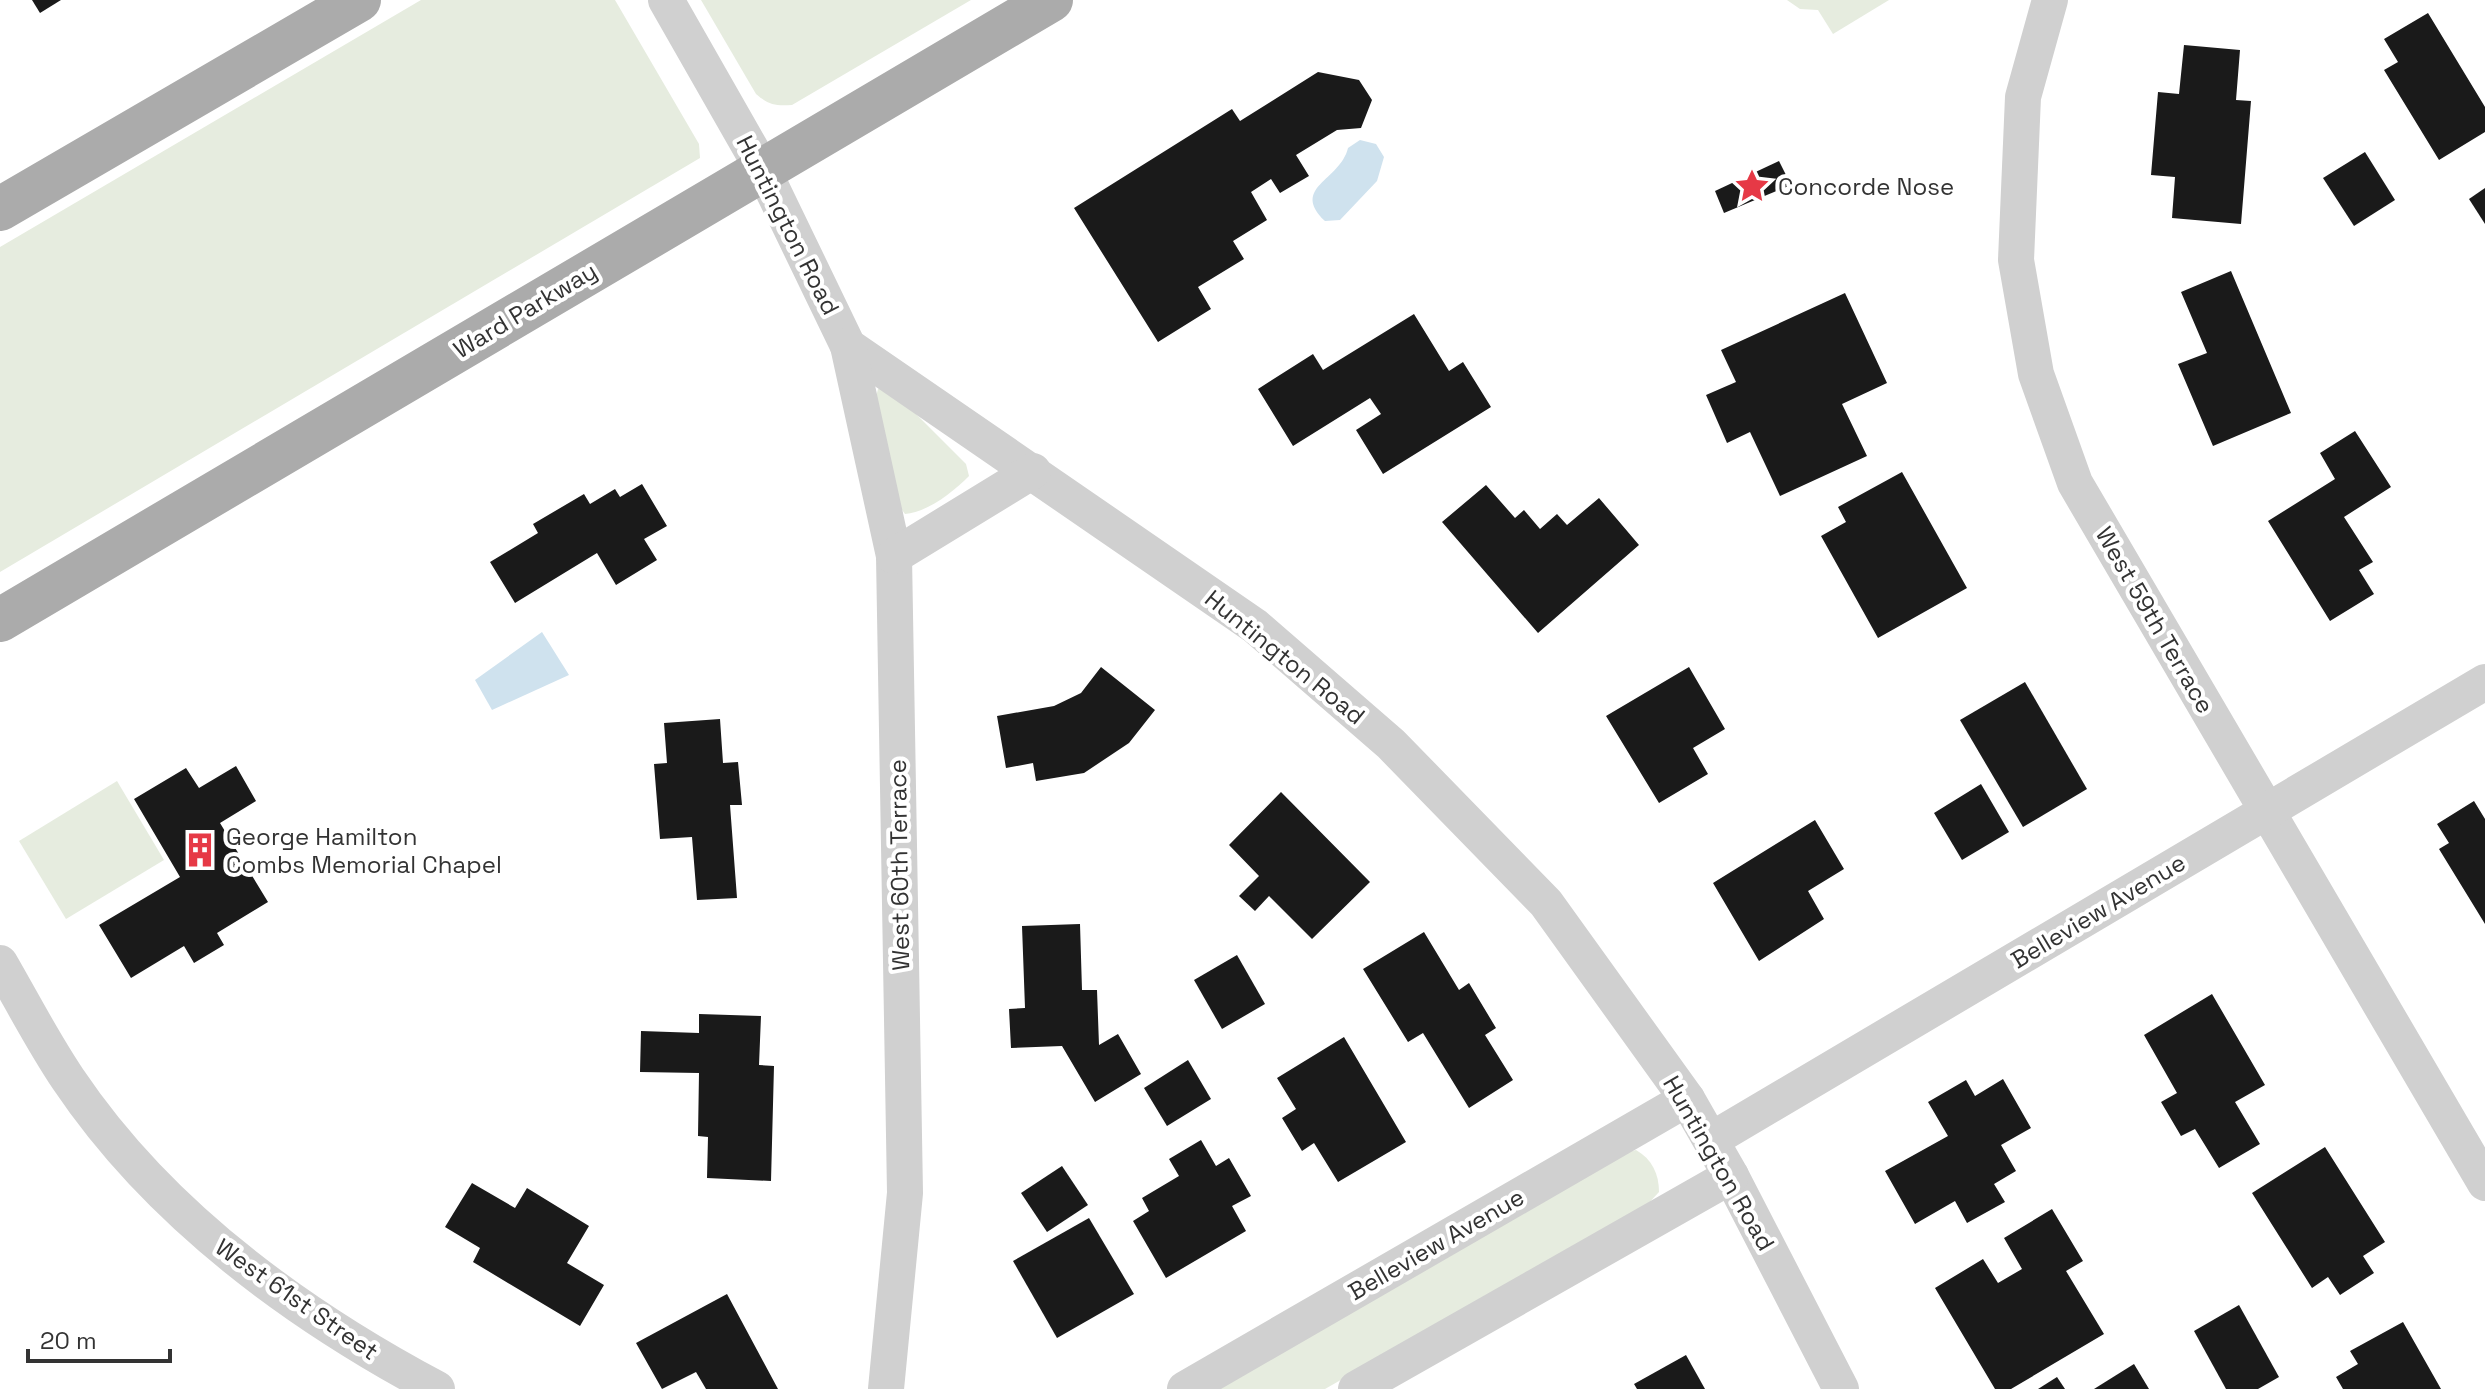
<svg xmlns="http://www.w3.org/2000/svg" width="2485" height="1389" font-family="'Space Grotesk',sans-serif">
	<rect width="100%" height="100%" fill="#fff"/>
	<g fill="#e6ecdf">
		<path d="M421,0H615L699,144L700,158L0,572V247Z"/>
		<path d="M701,0H971L792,105C775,106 769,105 756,94Z"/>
		<path d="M1787,0H1889L1833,34L1818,10L1800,9Z"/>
		<path d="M890,388L966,464L969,476C953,492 928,512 905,514L897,503L875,401L878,389Z"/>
		<path d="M117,781L164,860L66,919L19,841Z"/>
		<path d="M1636,1150C1652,1159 1659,1174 1659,1192L1647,1205L1325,1389H1213L1621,1154Z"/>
	</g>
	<g fill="#cfe2ee">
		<path d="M1360,140L1376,144L1384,157L1377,181L1340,220L1325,221C1290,187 1340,181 1348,148Z"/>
		<path d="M542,632L569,675L492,710L475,680Z"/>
	</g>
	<g fill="#1a1a1a">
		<path d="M32,0H61L40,13Z"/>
		<path d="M2428,13L2485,107V132L2439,160L2384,70L2398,62L2384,39Z"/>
		<path d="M2184,45L2240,50L2236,100L2251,101L2241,224L2172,218L2175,177L2151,175L2158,92L2179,94Z"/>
		<path d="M1318,72L1359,80L1372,100L1361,128L1337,130L1296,155L1309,176L1280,193L1271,179L1251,192L1267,220L1233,241L1244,259L1198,287L1211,309L1158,342L1074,208L1232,109L1240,121Z"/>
		<path d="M2365,152L2395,200L2354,226L2323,178Z"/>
		<path d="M1779,161L1791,185L1724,213L1715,191Z"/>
		<path d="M2485,188V224L2469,199Z"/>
		<path d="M2231,271L2291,413L2213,446L2178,364L2207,353L2181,292Z"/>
		<path d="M1845,293L1887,383L1842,404L1867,456L1780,496L1750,432L1727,443L1706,395L1736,382L1721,350Z"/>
		<path d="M1414,314L1449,371L1463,362L1491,407L1383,474L1356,430L1381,414L1370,398L1293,446L1258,389L1313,354L1323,370Z"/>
		<path d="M2355,431L2391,487L2344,517L2373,562L2359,570L2374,594L2330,621L2268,521L2335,479L2320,453Z"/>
		<path d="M1902,472L1967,588L1878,638L1821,536L1846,522L1838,507Z"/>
		<path d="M642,484L667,526L644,539L657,560L616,585L597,553L515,603L490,562L538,533L533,524L584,494L590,504L615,489L620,497Z"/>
		<path d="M1486,485L1515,518L1524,510L1540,529L1557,514L1567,525L1599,498L1639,545L1538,633L1442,522Z"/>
		<path d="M1101,667L1155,710L1129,743L1084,773L1036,781L1033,763L1006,768L997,716L1054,706L1081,693Z"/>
		<path d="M1689,667L1725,729L1693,748L1708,774L1659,803L1606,716Z"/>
		<path d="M2025,682L2087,789L2023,827L1960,720Z"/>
		<path d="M720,719L723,763L738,762L742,805H730L737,898L697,900L692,837L660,839L654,764L667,763L664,723Z"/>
		<path d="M236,766L256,801L220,823L268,902L217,933L224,945L194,963L184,946L131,978L99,925L180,877L134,799L186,768L199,788Z"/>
		<path d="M1981,784L2009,832L1962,860L1934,813Z"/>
		<path d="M1281,792L1370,882L1312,939L1269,896L1255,911L1239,896L1259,876L1229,845Z"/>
		<path d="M2474,801L2485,819V924L2439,849L2449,843L2437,824Z"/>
		<path d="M1815,820L1844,869L1808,891L1824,919L1759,961L1713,883Z"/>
		<path d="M1080,924L1082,990H1097L1099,1045L1118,1034L1141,1074L1095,1102L1062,1046L1011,1048L1009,1009L1025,1008L1022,926Z"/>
		<path d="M1424,932L1459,990L1469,983L1496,1028L1485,1035L1513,1080L1469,1108L1423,1033L1408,1042L1363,969Z"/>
		<path d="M1237,955L1265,1004L1222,1029L1194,980Z"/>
		<path d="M2212,994L2265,1085L2235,1102L2260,1144L2219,1168L2195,1129L2181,1136L2161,1102L2177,1093L2144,1035Z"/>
		<path d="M699,1014L761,1016L759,1065L774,1066L771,1181L707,1178L708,1137L698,1136L699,1073L640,1072L641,1031L699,1033Z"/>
		<path d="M1344,1037L1406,1142L1338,1182L1314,1143L1302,1151L1282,1118L1296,1109L1277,1078Z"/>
		<path d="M1188,1060L1211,1099L1167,1126L1144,1088Z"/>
		<path d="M2003,1079L2031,1128L2001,1145L2016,1171L1994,1184L2005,1202L1967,1223L1955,1201L1915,1224L1885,1171L1948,1136L1928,1102L1966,1080L1975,1096Z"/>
		<path d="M1201,1140L1216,1166L1229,1158L1251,1196L1232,1206L1246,1231L1166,1278L1133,1221L1149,1211L1142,1198L1179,1176L1169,1159Z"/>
		<path d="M2325,1147L2385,1242L2363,1256L2374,1273L2340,1295L2328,1277L2312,1288L2252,1193Z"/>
		<path d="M1062,1166L1088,1205L1047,1232L1021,1193Z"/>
		<path d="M472,1183L515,1208L527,1188L589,1226L567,1263L604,1285L580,1326L473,1262L480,1248L445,1227Z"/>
		<path d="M2052,1209L2083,1261L2066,1271L2104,1334L2011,1389H1995L1935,1288L1983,1259L1998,1283L2022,1269L2004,1238Z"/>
		<path d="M1089,1218L1134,1294L1057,1338L1013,1261Z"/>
		<path d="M727,1294L778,1389H706L696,1372L662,1389L636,1343Z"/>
		<path d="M2239,1305L2279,1377L2258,1389H2226L2194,1331Z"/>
		<path d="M2403,1322L2441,1389H2343L2336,1377L2358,1364L2350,1351Z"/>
		<path d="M1686,1355L1705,1389H1637L1634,1384Z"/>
		<path d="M2134,1364L2149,1389H2094Z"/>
		<path d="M2057,1377L2065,1389H2038Z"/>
	</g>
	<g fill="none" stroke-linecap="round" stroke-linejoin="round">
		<g stroke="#d0d0d0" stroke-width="36">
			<path d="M666,0L763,170L848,346L1255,626L1391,744L1546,903L1687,1099L1731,1176L1841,1389"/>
			<path d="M2050,0L2023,97L2016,260L2036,374L2075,483L2485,1183"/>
			<path d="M848,346L894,556L905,1193L886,1389"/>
			<path d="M894,556L1033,471"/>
			<path d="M0,963C22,1001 43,1042 68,1079C158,1213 296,1314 437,1389"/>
			<path d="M1711,1140L2485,682"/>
			<path d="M1185,1389L1687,1099"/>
			<path d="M1356,1389L1731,1176"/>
		</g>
		<g stroke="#ababab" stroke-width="44">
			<path d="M0,209L359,0"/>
			<path d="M0,620L1051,0"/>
		</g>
	</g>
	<defs>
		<g id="sight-bare" transform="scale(2.76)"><path d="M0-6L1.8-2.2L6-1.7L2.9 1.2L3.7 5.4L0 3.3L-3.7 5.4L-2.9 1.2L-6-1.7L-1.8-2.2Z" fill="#e63946" stroke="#fff" stroke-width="2.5" paint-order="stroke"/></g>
		<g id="building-bare" transform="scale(2.76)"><path d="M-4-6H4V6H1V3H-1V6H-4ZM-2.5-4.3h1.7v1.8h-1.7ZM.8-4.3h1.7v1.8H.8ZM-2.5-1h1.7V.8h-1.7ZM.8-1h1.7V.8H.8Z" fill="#e63946" stroke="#fff" stroke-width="2.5" paint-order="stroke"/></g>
	</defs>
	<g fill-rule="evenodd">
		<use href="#sight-bare" x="1752" y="186"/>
		<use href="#building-bare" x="200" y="850"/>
	</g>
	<g text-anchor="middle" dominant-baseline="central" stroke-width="8" stroke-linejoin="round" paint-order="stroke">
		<g font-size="24" fill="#333" stroke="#fff" text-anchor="start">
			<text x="1778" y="186">Concorde Nose</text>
			<text x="226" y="836">George Hamilton<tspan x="226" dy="28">Combs Memorial Chapel</tspan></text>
		</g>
		<g font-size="24" fill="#333" stroke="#fff">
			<text transform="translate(788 225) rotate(63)">Huntington Road</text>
			<text transform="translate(525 310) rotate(-31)">Ward Parkway</text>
			<text transform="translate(2155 620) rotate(60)">West 59th Terrace</text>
			<text transform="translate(1285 657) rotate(39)">Huntington Road</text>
			<text transform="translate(899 865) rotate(-91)">West 60th Terrace</text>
			<text transform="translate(2098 911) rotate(-31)">Belleview Avenue</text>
			<text transform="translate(1719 1163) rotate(60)">Huntington Road</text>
			<text transform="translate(1436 1244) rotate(-30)">Belleview Avenue</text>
			<text transform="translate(297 1299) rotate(35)">West 61st Street</text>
		</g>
	</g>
	<path d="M28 1349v12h142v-12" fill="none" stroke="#333333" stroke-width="4"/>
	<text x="40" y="1349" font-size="24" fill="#333333" stroke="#ffffff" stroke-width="6" paint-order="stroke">20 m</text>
</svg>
